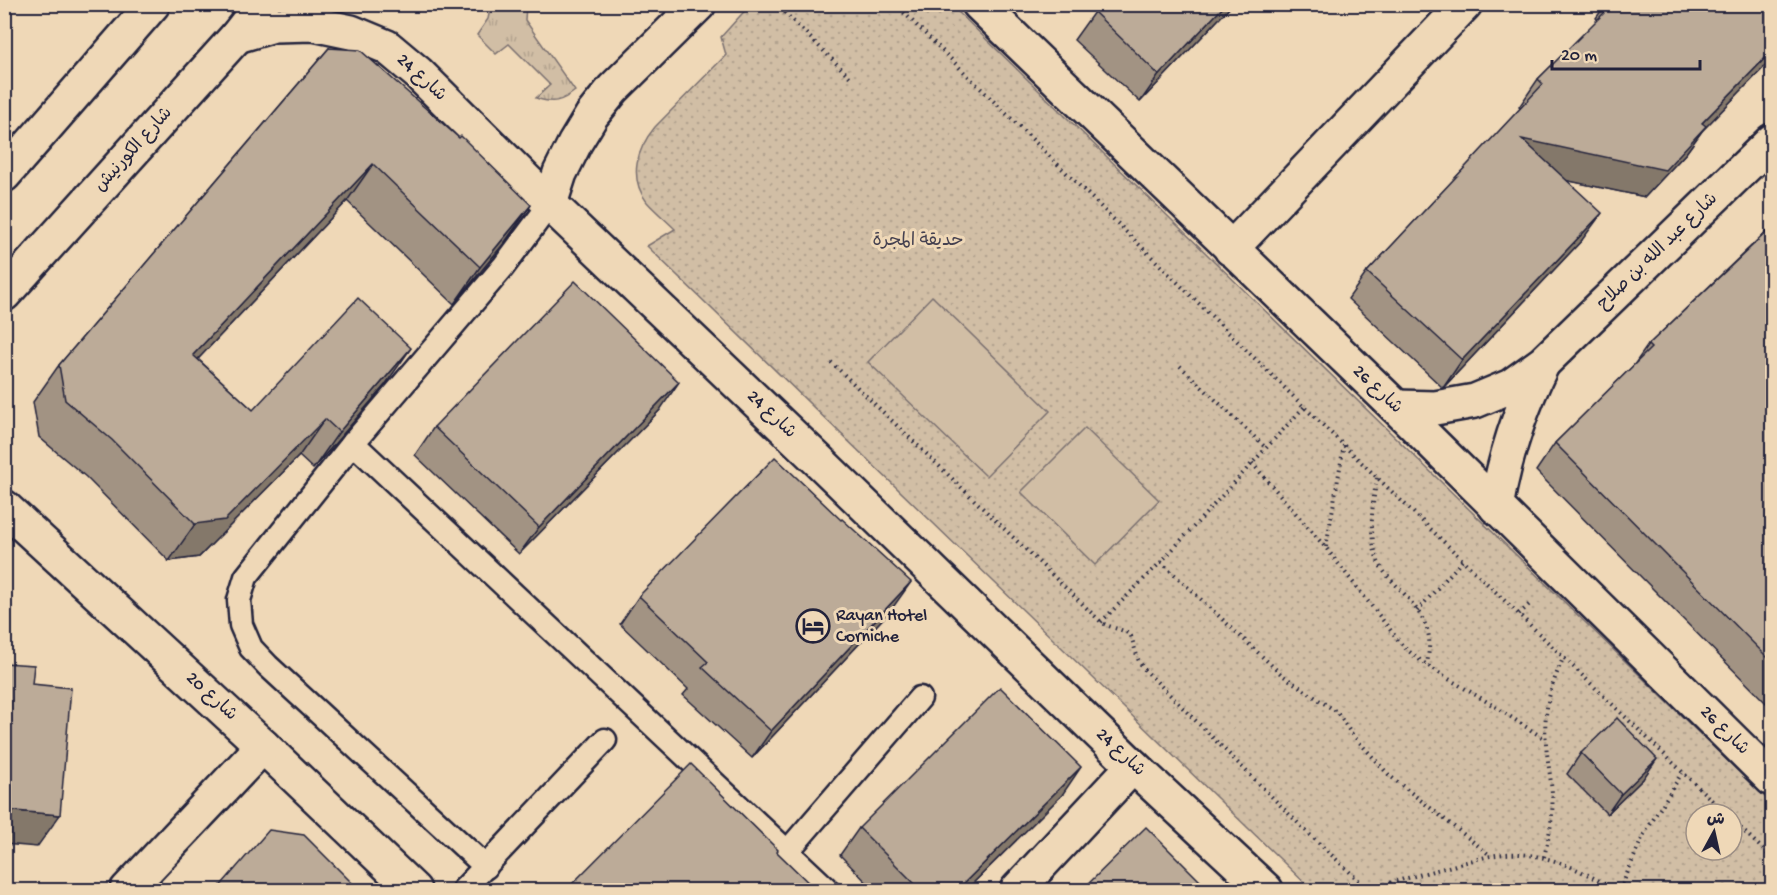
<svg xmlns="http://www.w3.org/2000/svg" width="1777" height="895" font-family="'Gochi Hand','Playpen Sans Arabic',sans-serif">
	<defs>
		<pattern id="grass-tufts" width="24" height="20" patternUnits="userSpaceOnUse" patternTransform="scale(1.5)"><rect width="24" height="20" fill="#d1bea5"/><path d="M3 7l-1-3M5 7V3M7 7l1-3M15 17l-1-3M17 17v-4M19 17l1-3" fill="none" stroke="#b3a38f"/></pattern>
		<pattern id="park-dots" width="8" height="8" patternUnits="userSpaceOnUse" patternTransform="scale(1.5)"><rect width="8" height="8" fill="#d1bea5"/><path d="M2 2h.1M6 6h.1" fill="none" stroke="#b3a38f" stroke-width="1.8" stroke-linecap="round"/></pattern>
	</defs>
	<rect width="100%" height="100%" fill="#efd8b7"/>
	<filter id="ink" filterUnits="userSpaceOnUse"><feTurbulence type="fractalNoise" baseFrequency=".0167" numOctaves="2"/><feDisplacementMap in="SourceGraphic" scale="12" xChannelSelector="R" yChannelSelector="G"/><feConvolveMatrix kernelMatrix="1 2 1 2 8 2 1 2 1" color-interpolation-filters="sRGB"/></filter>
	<g filter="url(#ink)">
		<path fill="url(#grass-tufts)" stroke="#7a7070" stroke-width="1.5" d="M491,5H526L525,20L575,91C561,102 553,104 536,98L550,85L509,44L496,54L477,35L488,19Z"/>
		<path fill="url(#park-dots)" stroke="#7a7070" stroke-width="1.5" fill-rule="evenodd" d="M750,5H951L1772,804V890H1312L647,246L675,229C666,220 655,211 647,202C628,177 637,149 655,127L726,55L721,37ZM1696,814H1732V850H1696Z"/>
		<g fill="#d1bea5" stroke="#7a7070" stroke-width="1.5">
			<path d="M932,296L1050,411L986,476L868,362Z"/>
			<path d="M1085,428L1159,500L1095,565L1021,492Z"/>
		</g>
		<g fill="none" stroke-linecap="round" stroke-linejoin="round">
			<g stroke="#22223b" stroke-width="27">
				<g id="lane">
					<path d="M353,443L828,890"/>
					<path d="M787,852L920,698"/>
					<path d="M486,867L268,666L251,648L241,625L239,600L246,577L353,443L503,267L550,204"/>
					<path d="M463,890L605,740"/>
				</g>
			</g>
			<g stroke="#22223b" stroke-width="38">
				<g id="street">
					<path d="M1231,249L1465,4"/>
					<path d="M1396,407L1435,408L1475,401L1511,386L1543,363L1772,141"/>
					<path d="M4,507L263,746L414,890"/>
					<path d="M1496,507C1505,455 1519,412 1542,365"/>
					<path d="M127,890L263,746"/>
					<path d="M1017,890L1133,766"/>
				</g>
			</g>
			<g stroke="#22223b" stroke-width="38">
				<g id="secondary">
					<path d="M979,4L1396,407L1772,779"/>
					<path d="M237,36L274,25L313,24L351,32L387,47L418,73L550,204L818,460L1133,766L1266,890"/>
					<path d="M4,175L153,4"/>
					<path d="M550,204L560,173L575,143L592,115L613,89L699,4"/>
					<path d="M4,294L237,36L262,4"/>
				</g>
			</g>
			<g stroke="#22223b" stroke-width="4" stroke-dasharray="1.5 4.5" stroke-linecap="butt">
				<path d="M776,4L850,77"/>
				<path d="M895,4L1304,407L1726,814"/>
				<path d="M831,362L1101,622C1111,629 1123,628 1131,636L1138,659L1143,668L1309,834L1369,890"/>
				<path d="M1180,366L1266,448"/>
				<path d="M1252,463L1326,548L1403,646C1425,666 1449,679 1474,694C1498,708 1521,724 1545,739"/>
				<path d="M1377,478C1372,505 1368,534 1378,561C1382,571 1390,579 1398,587C1410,600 1427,619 1429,638C1430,647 1428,656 1427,665"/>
				<path d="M1326,547L1344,445"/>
				<path d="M1161,562L1282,675L1337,712L1351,733L1390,776L1491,856"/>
				<path d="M1417,611L1463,560"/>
				<path d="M1519,614L1532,602"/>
				<path d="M1101,622L1161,562L1304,407"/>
				<path d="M1732,820L1772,858"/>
				<path d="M1544,857C1549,836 1554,816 1552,793C1550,768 1543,741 1546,715C1548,695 1555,677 1563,658"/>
				<path d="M1367,889C1394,882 1421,874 1448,867C1471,861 1496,852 1520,854C1555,857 1586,872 1614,890"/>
				<path d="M1620,890L1643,836L1682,773"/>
			</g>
			<use href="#lane" stroke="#efd8b7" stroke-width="22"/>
			<use href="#street" stroke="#efd8b7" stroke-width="33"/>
			<use href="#secondary" stroke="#efd8b7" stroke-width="33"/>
		</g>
		<g fill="#a29383" stroke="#22223b" stroke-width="1.5">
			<path d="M1233,4L1140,102L1074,40L1094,12Z"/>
			<path d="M1606,4H1769L1773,8V58L1702,131L1686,153L1645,197L1566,180L1582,240L1443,388L1348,299L1367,272L1521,108L1519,107L1538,79L1598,20L1596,18Z"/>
			<path d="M329,48L505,242L454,304L347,201L198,359L253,410L385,385L313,469L299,456L199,557L169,561L86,477L39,437L33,402L59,365Z"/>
			<path d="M1773,224V710L1536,471L1555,443L1634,365L1648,345L1772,226Z"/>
			<path d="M660,410L519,554L415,455L434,427Z"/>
			<path d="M639,596L891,610L752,758L683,695L688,689L620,624Z"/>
			<path d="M1581,753L1643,779L1607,814L1567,774Z"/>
			<path d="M1062,795L965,891H875L840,855L859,828Z"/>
		</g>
		<g fill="#84786a" stroke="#22223b" stroke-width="1.5">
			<path d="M1226,4H1233L1140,102L1159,75Z"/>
			<path d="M1773,50V58L1702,131L1686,153L1645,197L1503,167L1522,139L1702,123Z"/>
			<path d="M373,164L347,201L167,392L193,355Z"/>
			<path d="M531,205L505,242L454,304L480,267Z"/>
			<path d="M1602,213L1582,240L1443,388L1462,360Z"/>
			<path d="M411,348L385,385L313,469L339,432Z"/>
			<path d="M679,382L660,410L519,554L539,527Z"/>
			<path d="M325,419L299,456L199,557L169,561L195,524Z"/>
			<path d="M911,582L891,610L752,758L771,731Z"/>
			<path d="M1657,759L1643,779L1607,814L1621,794Z"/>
			<path d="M1081,767L1062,795L965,891H956Z"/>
			<path d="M4,810L60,815L37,847L4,844Z"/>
		</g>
		<g fill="#bcab98" stroke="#22223b" stroke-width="1.5">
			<path d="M1101,4H1226L1159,75L1094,12Z"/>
			<path d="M1613,4H1769L1773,8V50L1702,123L1706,126L1665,170L1522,139L1602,213L1462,360L1367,272L1543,84L1538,79Z"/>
			<path d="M329,48L360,50L459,138L461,136L531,205L480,267L373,164L193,355L253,410L358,298L411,348L339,432L325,419L225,520L195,524L112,440L65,400L59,365Z"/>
			<path d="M1773,226V663L1555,443L1651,348L1648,345Z"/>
			<path d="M575,281L679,382L539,527L434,427Z"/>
			<path d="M775,457L841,520L842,519L911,582L771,731L702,667L708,662L639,596Z"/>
			<path d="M4,663L34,665L32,684L71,688L60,815L4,810Z"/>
			<path d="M1000,687L1081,767L956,891H922L859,828Z"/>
			<path d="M1617,718L1657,759L1621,794L1581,753Z"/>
			<path d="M691,764L778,850L777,852L817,891H565Z"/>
			<path d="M1146,827L1210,891H1081Z"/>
			<path d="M269,830L304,835L360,891H216Z"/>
		</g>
	</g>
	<defs>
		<g id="hotel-ring" transform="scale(1.725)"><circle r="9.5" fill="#efd8b7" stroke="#22223b" stroke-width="1.5"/><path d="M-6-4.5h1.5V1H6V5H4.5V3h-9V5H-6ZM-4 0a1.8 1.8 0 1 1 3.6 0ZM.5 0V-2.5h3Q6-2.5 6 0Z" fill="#22223b"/></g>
	</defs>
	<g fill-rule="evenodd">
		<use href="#hotel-ring" x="813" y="626"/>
	</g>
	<g text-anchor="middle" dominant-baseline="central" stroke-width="6" stroke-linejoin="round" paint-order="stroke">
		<g font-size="18" fill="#22223b" stroke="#efd8b7">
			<text transform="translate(421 78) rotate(43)">شارع 24</text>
			<text transform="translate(134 150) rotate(-48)">شارع الكورنيش</text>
			<text transform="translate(1658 252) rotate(-44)">شارع عبد الله بن صلاح</text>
			<text transform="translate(1377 390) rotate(44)">شارع 26</text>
			<text transform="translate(771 415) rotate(44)">شارع 24</text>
			<text transform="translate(211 697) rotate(43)">شارع 20</text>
			<text transform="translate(1724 731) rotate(45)">شارع 26</text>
			<text transform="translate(1120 753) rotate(44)">شارع 24</text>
		</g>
		<g font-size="18" fill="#454150" stroke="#efd8b7">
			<text x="918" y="241">حديقة المجرة</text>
		</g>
		<g font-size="18" fill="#22223b" stroke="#efd8b7" text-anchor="start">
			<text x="836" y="616">Rayan Hotel<tspan x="836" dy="21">Corniche</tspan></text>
		</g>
	</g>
	<rect width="1777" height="895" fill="none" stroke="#efd8b7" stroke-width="24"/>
	<rect x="12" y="12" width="1753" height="871" fill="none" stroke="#22223b" stroke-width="2" filter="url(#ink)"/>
	<g transform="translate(1714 832) rotate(8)"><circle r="28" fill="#efd8b7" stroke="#9d8f85" stroke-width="1.5"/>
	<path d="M0-4.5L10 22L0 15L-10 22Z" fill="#22223b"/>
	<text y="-9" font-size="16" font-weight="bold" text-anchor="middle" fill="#22223b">ش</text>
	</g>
	<path d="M1552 60v9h148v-9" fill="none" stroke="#22223b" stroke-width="3"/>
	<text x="1561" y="60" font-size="18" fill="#22223b" stroke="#efd8b7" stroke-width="4.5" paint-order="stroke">20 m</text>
</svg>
